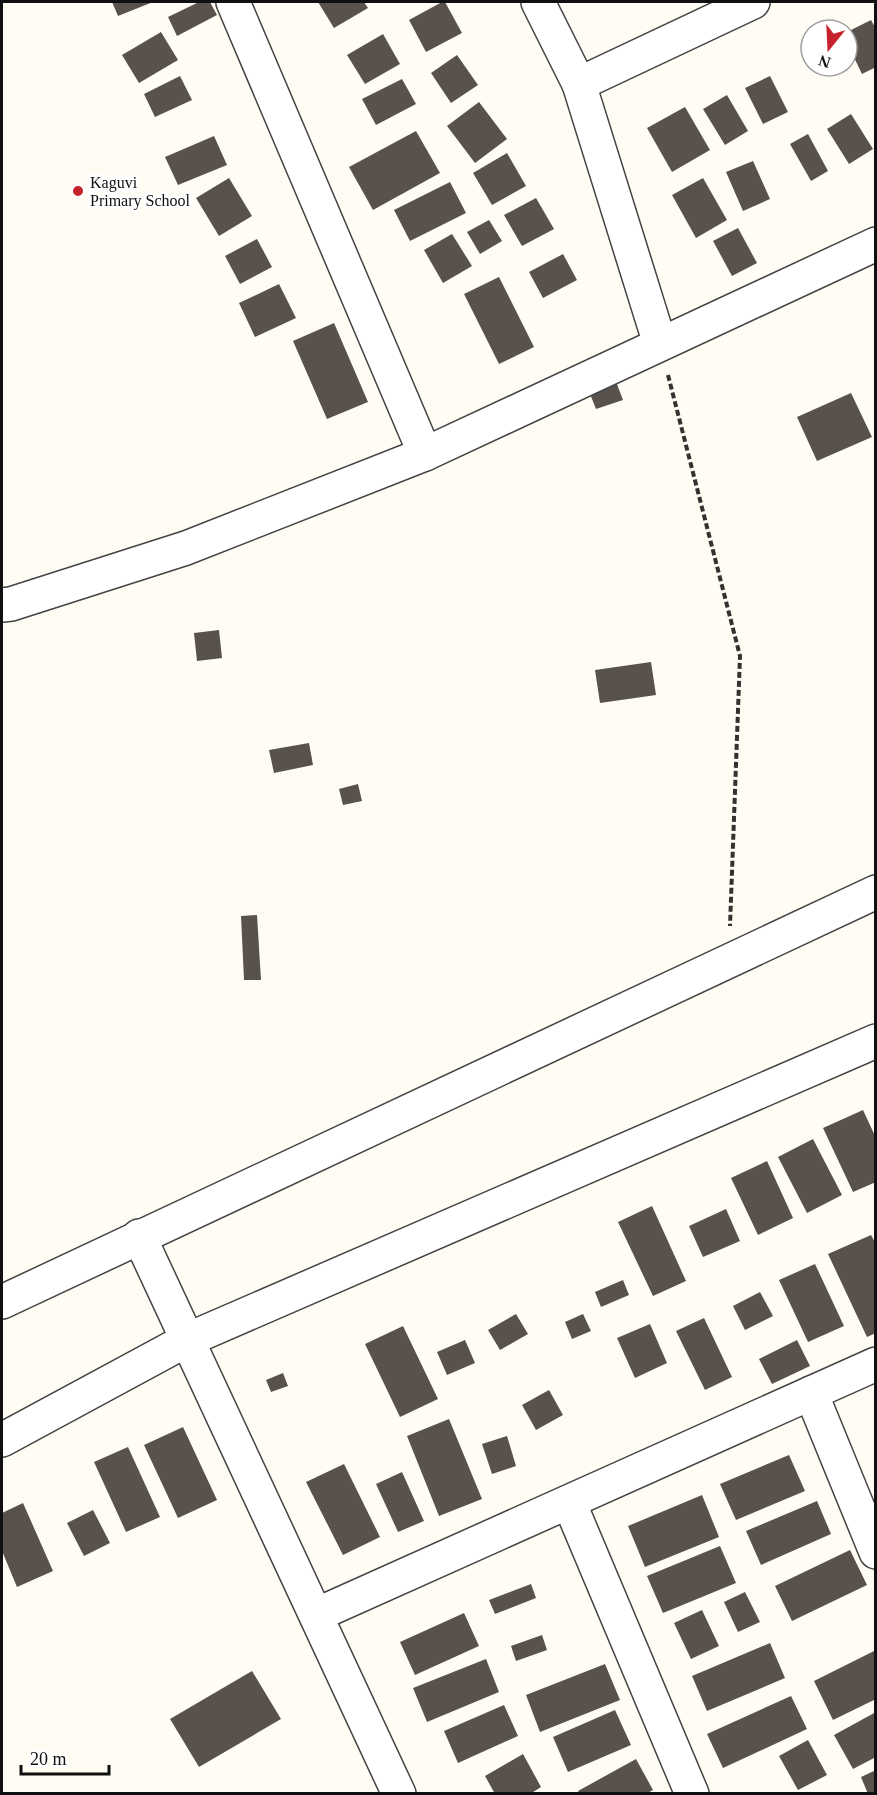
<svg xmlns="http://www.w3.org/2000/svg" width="877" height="1795" font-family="'Times New Roman',serif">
	<rect width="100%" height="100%" fill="#fffdf3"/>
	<g fill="#59514c">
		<path d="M112,2H153L118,16Z"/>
		<path d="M199,2H210L217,15L177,36L168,17Z"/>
		<path d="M318,2H364L368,8L334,28Z"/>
		<path d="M442,2H445L462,33L426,52L409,20Z"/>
		<path d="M871,20L876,29V67L862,74L847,43V32Z"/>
		<path d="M161,32L178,60L139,83L122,55Z"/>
		<path d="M383,34L400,64L365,84L347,55Z"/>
		<path d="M457,55L478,85L451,103L431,73Z"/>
		<path d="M180,76L192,100L155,117L144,94Z"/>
		<path d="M770,76L788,112L763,124L745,88Z"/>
		<path d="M402,79L416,104L376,125L362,99Z"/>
		<path d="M727,95L748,131L725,145L703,109Z"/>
		<path d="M479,102L507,139L475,163L447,126Z"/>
		<path d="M685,107L710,150L672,172L647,128Z"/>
		<path d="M851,114L873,149L849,164L827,129Z"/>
		<path d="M416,131L440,173L373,210L349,167Z"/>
		<path d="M808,134L828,171L811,181L790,144Z"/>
		<path d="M214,136L227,165L178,185L165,157Z"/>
		<path d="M507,153L526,186L492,205L473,173Z"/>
		<path d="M753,161L770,199L743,211L726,172Z"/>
		<path d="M229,178L252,216L219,236L196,198Z"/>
		<path d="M703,178L727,220L696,238L672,195Z"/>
		<path d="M450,182L466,213L410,241L394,210Z"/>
		<path d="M536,198L554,229L522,246L504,215Z"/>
		<path d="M489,220L502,241L480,254L467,232Z"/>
		<path d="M738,228L757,263L732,276L713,241Z"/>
		<path d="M452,234L472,266L443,283L424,250Z"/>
		<path d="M257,239L272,267L240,284L225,256Z"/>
		<path d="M563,254L577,280L543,298L529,272Z"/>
		<path d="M499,277L534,347L499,364L464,294Z"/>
		<path d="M279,284L296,318L255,337L239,303Z"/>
		<path d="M334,323L368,402L327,419L293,341Z"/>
		<path d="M615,379L623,400L596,409L588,389Z"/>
		<path d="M851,393L872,437L817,461L797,417Z"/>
		<path d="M219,630L222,658L197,661L194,633Z"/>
		<path d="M651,662L656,695L600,703L595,670Z"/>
		<path d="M309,743L313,765L274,773L269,750Z"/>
		<path d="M358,784L362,801L343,805L339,789Z"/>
		<path d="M257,915L261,980H244L241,916Z"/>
		<path d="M863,1110L876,1138V1182L853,1192L823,1128Z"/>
		<path d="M813,1139L842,1195L807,1213L778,1157Z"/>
		<path d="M767,1161L793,1218L758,1235L731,1178Z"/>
		<path d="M652,1206L686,1281L653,1296L618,1222Z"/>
		<path d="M726,1209L740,1241L703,1257L689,1226Z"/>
		<path d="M871,1235L876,1244V1333L867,1337L828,1254Z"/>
		<path d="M815,1264L844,1326L808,1342L779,1280Z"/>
		<path d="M623,1280L629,1295L601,1307L595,1292Z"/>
		<path d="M760,1292L773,1316L745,1330L733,1306Z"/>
		<path d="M516,1314L528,1334L500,1350L488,1330Z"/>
		<path d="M583,1314L591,1331L572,1339L565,1322Z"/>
		<path d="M704,1318L732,1377L705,1390L676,1331Z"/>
		<path d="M650,1324L667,1363L635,1378L617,1338Z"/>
		<path d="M403,1326L438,1399L400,1417L365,1344Z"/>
		<path d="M465,1340L475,1363L447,1375L437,1352Z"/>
		<path d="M797,1340L810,1366L772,1384L759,1359Z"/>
		<path d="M283,1373L288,1386L271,1392L266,1380Z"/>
		<path d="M549,1390L563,1415L536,1430L522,1405Z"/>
		<path d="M449,1419L482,1499L439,1516L407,1436Z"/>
		<path d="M183,1427L217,1500L178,1518L144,1445Z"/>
		<path d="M507,1436L516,1466L492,1474L482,1444Z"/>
		<path d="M128,1447L160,1517L126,1532L94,1462Z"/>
		<path d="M789,1455L805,1491L736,1520L720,1484Z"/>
		<path d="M344,1464L380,1537L343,1555L306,1482Z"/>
		<path d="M402,1472L424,1521L398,1532L376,1484Z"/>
		<path d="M702,1495L719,1537L645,1567L628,1526Z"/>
		<path d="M817,1501L831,1534L761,1565L746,1531Z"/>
		<path d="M23,1503L53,1571L17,1587L2,1551V1513Z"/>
		<path d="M93,1510L110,1543L84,1556L67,1523Z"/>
		<path d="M720,1546L736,1583L663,1613L647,1576Z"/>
		<path d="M850,1550L867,1585L792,1621L775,1586Z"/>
		<path d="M531,1584L536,1598L495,1614L489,1600Z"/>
		<path d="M745,1592L760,1622L738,1632L724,1602Z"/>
		<path d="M702,1610L719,1646L691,1659L674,1623Z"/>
		<path d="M464,1613L479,1646L415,1675L400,1642Z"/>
		<path d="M542,1635L547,1650L516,1661L511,1646Z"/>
		<path d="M770,1643L785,1678L707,1711L692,1676Z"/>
		<path d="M876,1650V1699L833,1720L814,1681Z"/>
		<path d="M486,1659L499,1692L427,1722L413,1688Z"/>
		<path d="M605,1664L620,1700L540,1732L526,1695Z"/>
		<path d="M252,1671L281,1719L199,1767L170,1719Z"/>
		<path d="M791,1696L807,1729L723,1768L707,1734Z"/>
		<path d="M504,1705L518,1736L458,1763L444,1731Z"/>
		<path d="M615,1710L631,1745L568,1772L553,1737Z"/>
		<path d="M876,1712V1757L853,1769L834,1735Z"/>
		<path d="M808,1740L827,1775L798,1790L779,1756Z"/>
		<path d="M523,1754L541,1787L530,1794H495L485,1776Z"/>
		<path d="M636,1759L653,1790L646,1794H580L578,1791Z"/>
		<path d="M876,1770V1794H868L861,1777Z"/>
	</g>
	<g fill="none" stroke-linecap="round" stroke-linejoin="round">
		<g stroke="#434343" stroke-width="36">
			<g id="minor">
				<path d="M233,2L425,454L876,244"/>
				<path d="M538,2L579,84L753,2"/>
				<path d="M579,84L660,344"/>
				<path d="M2,605L11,604L186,548L425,454"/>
				<path d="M139,1236L399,1794"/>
				<path d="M811,1393L876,1552"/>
				<path d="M2,1440L187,1340L876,1041"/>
				<path d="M569,1502L692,1794"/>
				<path d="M316,1615L876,1364"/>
			</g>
		</g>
		<g stroke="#434343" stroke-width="36">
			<path id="tertiary" d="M2,1302L876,892"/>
		</g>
		<path stroke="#323232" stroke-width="4" stroke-dasharray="6 3" stroke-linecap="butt" d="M668,375L740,656L730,926"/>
		<use href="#minor" stroke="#fff" stroke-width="33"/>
		<use href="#tertiary" stroke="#fff" stroke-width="33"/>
	</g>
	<circle fill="#c7212b" stroke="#fff" stroke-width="2" cx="78" cy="191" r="6"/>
	<g text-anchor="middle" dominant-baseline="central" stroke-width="6" stroke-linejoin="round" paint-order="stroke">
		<g font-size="16" fill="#101010" stroke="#fff" text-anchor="start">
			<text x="90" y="182">Kaguvi<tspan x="90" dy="18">Primary School</tspan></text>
		</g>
	</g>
	<rect width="877" height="1795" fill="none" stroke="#101010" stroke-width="6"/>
	<g transform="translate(829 48) rotate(198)"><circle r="28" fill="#ffffff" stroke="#9f9f9f" stroke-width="1.5"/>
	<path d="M0-4.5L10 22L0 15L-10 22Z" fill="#c7212b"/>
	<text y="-9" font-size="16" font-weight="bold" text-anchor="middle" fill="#101010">N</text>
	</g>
	<path d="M21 1765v9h88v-9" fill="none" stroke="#101010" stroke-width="3"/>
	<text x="30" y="1765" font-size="18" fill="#101010" stroke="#ffffff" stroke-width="4.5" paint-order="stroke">20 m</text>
</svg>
